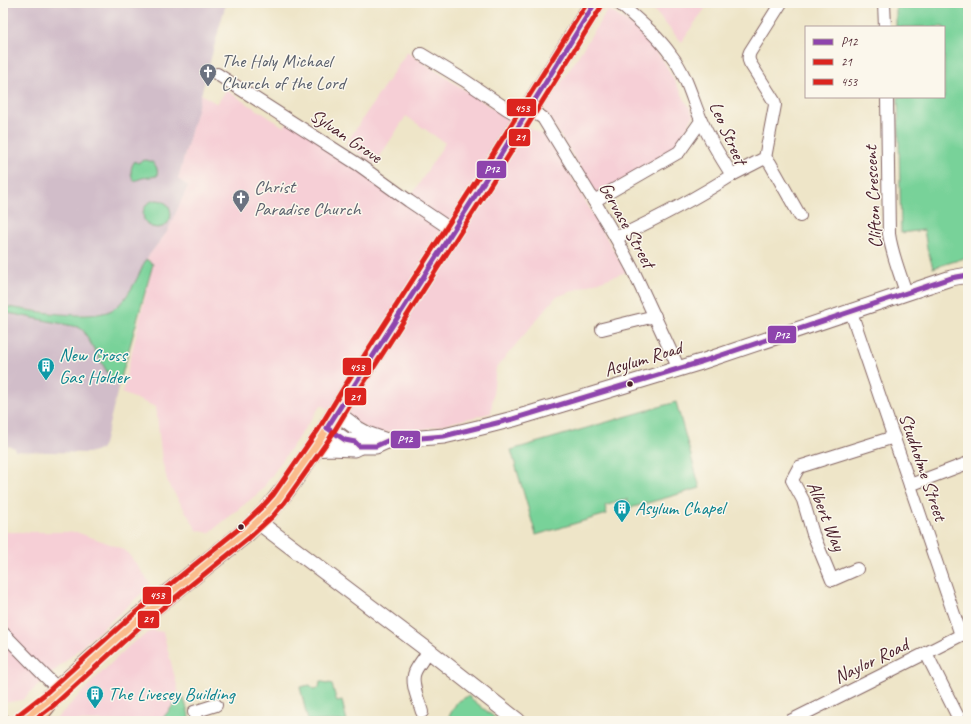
<svg xmlns="http://www.w3.org/2000/svg" width="971" height="724" font-family="Caveat,sans-serif">
	<rect width="100%" height="100%" fill="#fbf7ec"/>
	<filter id="ink" filterUnits="userSpaceOnUse"><feTurbulence type="fractalNoise" baseFrequency=".025" numOctaves="2"/><feDisplacementMap in="SourceGraphic" scale="8" xChannelSelector="R" yChannelSelector="G"/><feConvolveMatrix kernelMatrix="1 2 1 2 8 2 1 2 1" color-interpolation-filters="sRGB"/></filter>
	<filter id="wash" filterUnits="userSpaceOnUse"><feTurbulence type="fractalNoise" baseFrequency=".012" numOctaves="4" result="noise"/><feDisplacementMap in="SourceGraphic" scale="16" xChannelSelector="R" yChannelSelector="G"/><feGaussianBlur stdDeviation="0.9" result="paint"/><feColorMatrix in="noise" values="0 0 0 0 0 0 0 0 0 0 0 0 0 0 0 0 0 1.4 0 .05"/><feComposite in="paint" operator="in"/></filter>
	<g filter="url(#wash)">
		<rect width="100%" height="100%" fill="#eee5c8"/>
		<g fill="#f6cfd6">
			<path d="M648,3H709L681,42Z"/>
			<path d="M608,9L636,28L663,60L693,114L680,144L603,192L596,193L546,113L545,108Z"/>
			<path d="M407,52L497,111L550,139L626,272L556,297L496,368L491,413L425,429L375,433L321,405L261,491L209,533L197,530L168,483L162,461L156,407L122,393L153,264L146,259L167,232L187,186L178,179L201,94L217,104L226,90L284,127L289,120L408,201L445,143L406,116L375,164L345,145Z"/>
			<path d="M3,532H76L116,546L126,551L137,565L151,585L22,700L3,703Z"/>
			<path d="M152,630L163,632L180,697L162,719L164,721H54L102,672L131,644Z"/>
		</g>
		<g fill="#d1bdc9">
			<path d="M3,3H226L178,179L188,186L167,232L146,259L136,281L123,301L115,308L105,313L70,315L3,306Z"/>
			<path d="M3,312L78,327L83,330L110,377L119,385L104,444L101,449L88,453L15,451V448L3,444Z"/>
		</g>
		<g fill="#78d299" stroke="#617862">
			<path d="M896,3H968V257L933,268L927,248L924,230L901,233L898,97H944V27H896Z"/>
			<path d="M144,160C153,160 159,166 157,176L142,178L134,181C130,175 130,167 135,161L137,163Z"/>
			<circle cx="157" cy="214" r="14"/>
			<path d="M146,259L153,264L119,385L110,377L83,330L78,327L3,312V306C28,310 96,323 115,308C129,298 139,275 146,259Z"/>
			<path d="M676,402L700,488L630,508L627,499L605,506L607,514L536,535L511,450Z"/>
			<path d="M320,682H324L326,684L330,683L332,685L337,702L342,701L347,721H308L300,687L310,685L313,689L319,688Z"/>
			<path d="M183,696L191,721H164L162,719L180,697Z"/>
			<path d="M468,696L499,721H439L448,718L457,702Z"/>
		</g>
	</g>
	<g filter="url(#ink)">
		<g fill="none" stroke-linecap="round" stroke-linejoin="round">
			<g stroke="#836462" stroke-width="14">
				<g id="minor">
					<path d="M884,3L885,27"/>
					<path d="M421,54L464,80L507,109L523,118"/>
					<path d="M217,74L359,165L409,201L452,230"/>
					<path d="M887,97L889,234C892,255 900,273 906,293"/>
					<path d="M529,109L543,118L594,201L616,238L633,270L679,369"/>
					<path d="M765,158L770,163L800,216"/>
					<path d="M732,175L765,158L775,105L774,101L750,63C748,59 748,56 750,52L781,3"/>
					<path d="M594,201L679,152L701,121"/>
					<path d="M616,238C656,219 695,199 732,175C721,158 710,140 702,122C692,100 687,75 671,55C657,35 637,19 619,3"/>
					<path d="M851,312L961,635"/>
					<path d="M602,329L655,316"/>
					<path d="M910,485L968,463"/>
					<path d="M857,569L832,580L813,534L803,500L792,480L799,467L894,437"/>
					<path d="M3,633L37,668L59,690"/>
					<path d="M926,653L960,721"/>
					<path d="M422,712C419,701 410,683 415,672C418,665 424,658 429,651"/>
					<path d="M3,720L4,721"/>
					<path d="M197,721L194,712L216,705"/>
					<path d="M790,721L926,653L967,632"/>
				</g>
			</g>
			<g stroke="#836462" stroke-width="17">
				<g id="tertiary">
					<path d="M337,413L358,429L367,434L387,441"/>
					<path d="M327,428L345,440L355,442L359,446H376L387,441L444,436L482,427L513,419L701,362L930,285L951,278L968,275"/>
					<path d="M314,449L329,448L354,449L358,447"/>
					<path d="M257,521L429,651L518,721"/>
				</g>
			</g>
			<g stroke="#836462" stroke-width="22">
				<path id="trunk" d="M33,721L50,699L59,690L139,618L245,533L268,511L278,499L288,486L324,434L352,388L477,193L595,3"/>
			</g>
			<use href="#minor" stroke="#fff" stroke-width="12"/>
			<use href="#tertiary" stroke="#fff" stroke-width="15"/>
			<use href="#trunk" stroke="#fabb8b" stroke-width="20"/>
			<g stroke="#fbf7ec" stroke-width="8">
				<path id="bus-1" d="M595,3L477,193L327,428L345,440L355,442L359,446H376L387,441L444,436L513,419L701,362L951,278L968,275"/>
			</g>
			<g stroke="#fbf7ec" stroke-width="8">
				<path id="bus-2" d="M33,721L54,705L144,623L249,538L273,516L284,503L330,438L358,392L483,197L601,7"/>
			</g>
			<g stroke="#fbf7ec" stroke-width="8">
				<path id="bus-3" d="M18,715L45,694L135,613L240,528L263,506L273,495L318,430L346,384L471,189L587,3"/>
			</g>
			<use href="#bus-1" stroke="#8e44ad" stroke-width="5"/>
			<use href="#bus-2" stroke="#dc241f" stroke-width="5"/>
			<use href="#bus-3" stroke="#dc241f" stroke-width="5"/>
		</g>
	</g>
	<defs>
		<g id="church-pin" transform="scale(0.9)"><path d="M0 17L-7.5 6A9.5 9.5 0 1 1 7.5 6Z" fill="#6b7280" stroke="#fbf7ec"/><path d="M-1.2-6h2.4v3.5h3.3v2.4h-3.3V6h-2.4V-.1h-3.3v-2.4h3.3Z" fill="#fff"/></g>
		<g id="building-pin" transform="scale(0.9)"><path d="M0 17L-7.5 6A9.5 9.5 0 1 1 7.5 6Z" fill="#0f9aa8" stroke="#fbf7ec"/><path d="M-4-6H4V6H1V3H-1V6H-4ZM-2.5-4.3h1.7v1.8h-1.7ZM.8-4.3h1.7v1.8H.8ZM-2.5-1h1.7V.8h-1.7ZM.8-1h1.7V.8H.8Z" fill="#fff"/></g>
	</defs>
	<g fill-rule="evenodd">
		<use href="#church-pin" x="208" y="72"/>
		<use href="#church-pin" x="241" y="198"/>
		<use href="#building-pin" x="46" y="366"/>
		<use href="#building-pin" x="622" y="508"/>
		<use href="#building-pin" x="95" y="694"/>
	</g>
	<g fill="#4a1f2b" stroke="#fbf7ec" stroke-width="1.5">
		<circle cx="630" cy="384" r="3.5"/>
		<circle cx="241" cy="527" r="3.5"/>
	</g>
	<g text-anchor="middle" dominant-baseline="central" stroke-width="3" stroke-linejoin="round" paint-order="stroke">
		<g font-size="19" fill="#5b616d" stroke="#fbf7ec" text-anchor="start">
			<text x="221" y="61">The Holy Michael<tspan x="221" dy="22">Church of the Lord</tspan></text>
			<text x="254" y="187">Christ<tspan x="254" dy="22">Paradise Church</tspan></text>
		</g>
		<g font-size="19" fill="#4a1f2b" stroke="#fbf7ec">
			<text transform="translate(728 133) rotate(66)">Leo Street</text>
			<text transform="translate(346 136) rotate(34)">Sylvan Grove</text>
			<text transform="translate(873 197) rotate(-93)">Clifton Crescent</text>
			<text transform="translate(627 225) rotate(61)">Gervase Street</text>
			<text transform="translate(643 359) rotate(-17)">Asylum Road</text>
			<text transform="translate(923 467) rotate(71)">Studholme Street</text>
			<text transform="translate(826 516) rotate(68)">Albert Way</text>
			<text transform="translate(871 661) rotate(-26)">Naylor Road</text>
		</g>
		<g font-size="19" fill="#0d838f" stroke="#fbf7ec" text-anchor="start">
			<text x="59" y="355">New Cross<tspan x="59" dy="22">Gas Holder</tspan></text>
			<text x="635" y="508">Asylum Chapel</text>
			<text x="108" y="694">The Livesey Building</text>
		</g>
	</g>
	<g stroke="#fbf7ec" stroke-width="1.5">
		<rect x="506" y="98" width="31" height="19" rx="4" fill="#dc241f"/>
		<rect x="508" y="128" width="23" height="19" rx="4" fill="#dc241f"/>
		<rect x="476" y="160" width="31" height="19" rx="4" fill="#8e44ad"/>
		<rect x="767" y="325" width="30" height="19" rx="4" fill="#8e44ad"/>
		<rect x="342" y="357" width="30" height="19" rx="4" fill="#dc241f"/>
		<rect x="344" y="387" width="23" height="19" rx="4" fill="#dc241f"/>
		<rect x="390" y="430" width="31" height="19" rx="4" fill="#8e44ad"/>
		<rect x="142" y="586" width="30" height="19" rx="4" fill="#dc241f"/>
		<rect x="137" y="610" width="23" height="19" rx="4" fill="#dc241f"/>
	</g>
	<g font-size="11" text-anchor="middle" font-weight="bold" fill="#fff">
		<text x="522" y="112">453</text>
		<text x="520" y="141">21</text>
		<text x="492" y="173">P12</text>
		<text x="782" y="339">P12</text>
		<text x="357" y="371">453</text>
		<text x="355" y="401">21</text>
		<text x="405" y="443">P12</text>
		<text x="157" y="599">453</text>
		<text x="148" y="623">21</text>
	</g>
	<rect width="971" height="724" fill="none" stroke="#fbf7ec" stroke-width="16"/>
	<rect x="805" y="26" width="140" height="72" fill="#fbf7ec" stroke="#b4a19f"/>
	<rect x="813" y="39" width="20" height="6" fill="#8e44ad" stroke="#b4a19f"/>
	<text x="841" y="46" font-size="12" fill="#4a1f2b">P12</text>
	<rect x="813" y="59" width="20" height="6" fill="#dc241f" stroke="#b4a19f"/>
	<text x="841" y="66" font-size="12" fill="#4a1f2b">21</text>
	<rect x="813" y="79" width="20" height="6" fill="#dc241f" stroke="#b4a19f"/>
	<text x="841" y="86" font-size="12" fill="#4a1f2b">453</text>
</svg>
